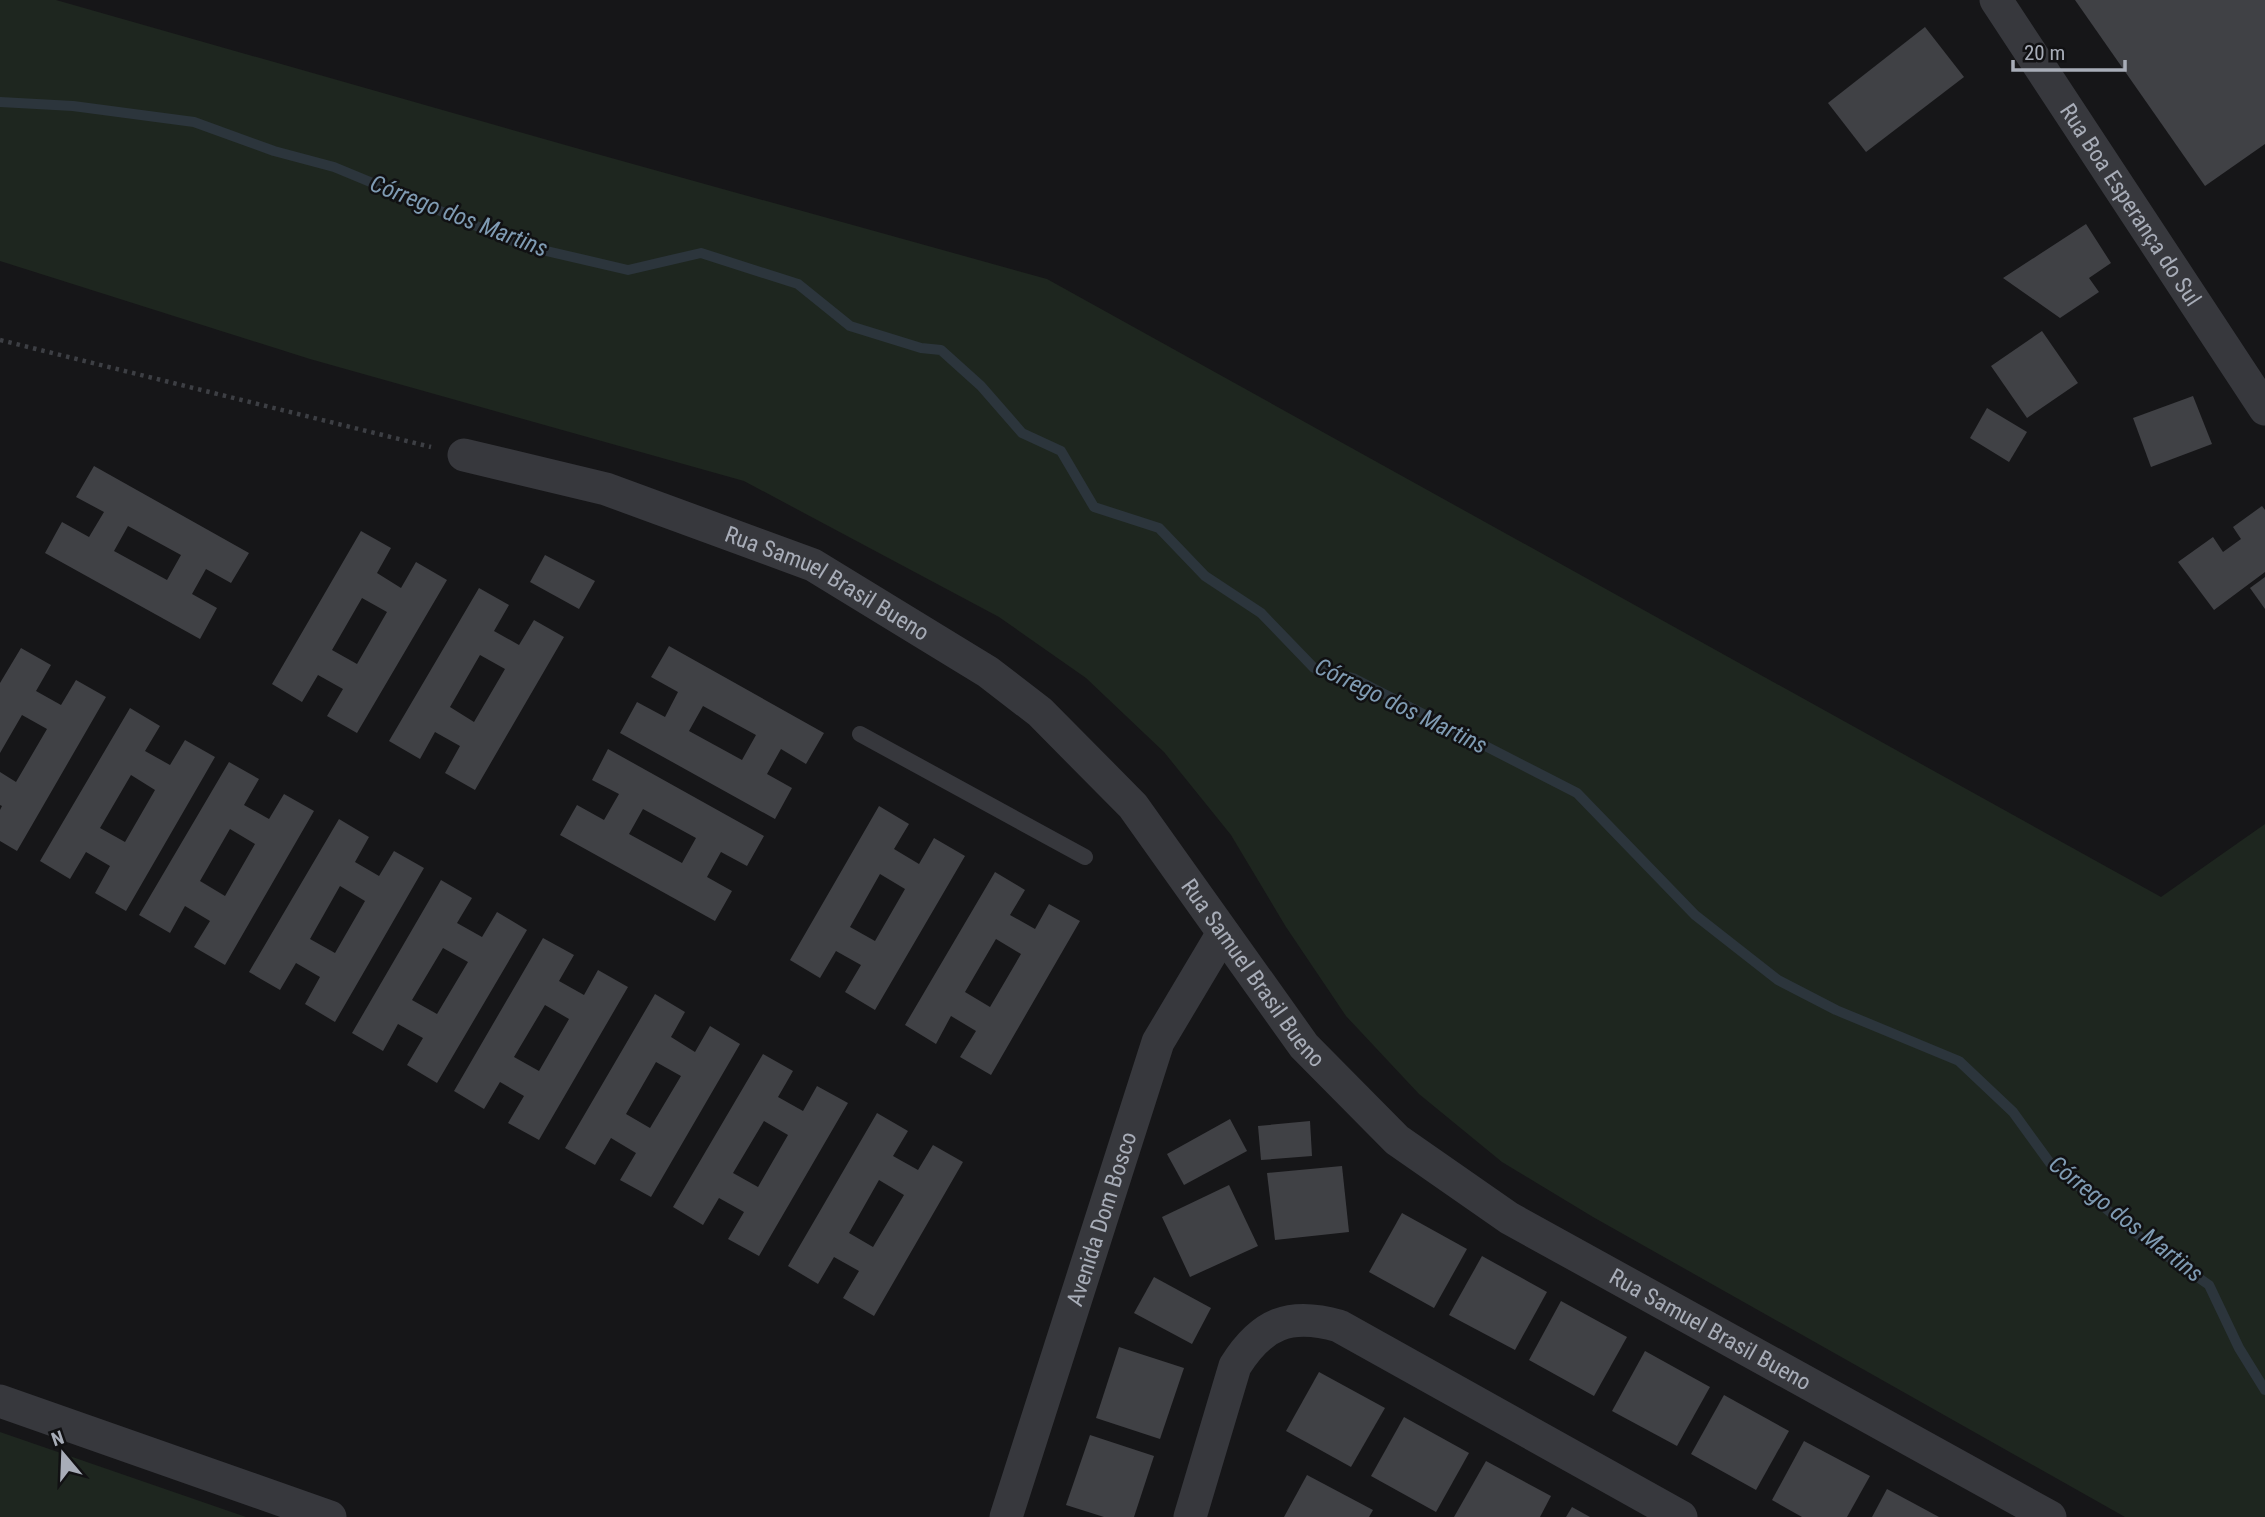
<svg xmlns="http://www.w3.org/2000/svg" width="2265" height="1517" font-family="'Roboto Condensed',sans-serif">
	<rect width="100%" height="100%" fill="#161618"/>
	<g fill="#1e261f">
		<path d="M0,0H56L597,154L1047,279L2161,897L2265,824V1517H2125L1593,1217L1502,1162L1419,1094L1346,1016L1286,927L1231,835L1164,752L1086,678L999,617L744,481L310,359L0,261Z"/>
		<path d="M0,1432L246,1517H0Z"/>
	</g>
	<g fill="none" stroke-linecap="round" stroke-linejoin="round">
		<path stroke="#2c353c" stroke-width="10" d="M0,102L73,106L194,122L274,151L334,167L525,246L628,270L701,253L798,284L850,326L921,348L941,350L981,386L1022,433L1061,451L1094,507L1159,528L1205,576L1261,613L1314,668L1353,678L1577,793L1695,915L1778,980L1836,1010L1959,1061L2013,1112L2050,1163L2148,1243L2209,1285L2239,1348L2265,1390"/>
	</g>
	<g fill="#404145" fill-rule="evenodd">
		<path d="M2075,0H2265V144L2205,186Z"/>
		<path d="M1925,27L1964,77L1866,152L1828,103Z"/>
		<path d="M2086,224L2111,263L2089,278L2099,292L2060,318L2003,278Z"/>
		<path d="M2042,331L2078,383L2027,418L1991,366Z"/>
		<path d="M2193,396L2212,444L2151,467L2133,418Z"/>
		<path d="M1987,408L2027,432L2009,462L1970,438Z"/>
		<path d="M94,466L249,553L231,583L206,569L192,594L217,608L200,639L45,553L62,522L89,537L104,512L76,497ZM128,526L181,555L167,580L114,551Z"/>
		<path d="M2262,506L2265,510V572L2214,610L2178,562L2213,537L2223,552L2241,539L2233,527Z"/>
		<path d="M361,531L391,548L377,573L401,588L416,562L447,580L357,733L327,716L343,689L318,675L302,702L272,684ZM362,598L387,612L357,664L332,650Z"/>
		<path d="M545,555L595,581L579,609L530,582Z"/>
		<path d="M2265,577V609L2250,588Z"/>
		<path d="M479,588L509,605L494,631L519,645L534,620L564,637L475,790L445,773L460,746L435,732L420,759L389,741ZM480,655L505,669L474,722L450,707Z"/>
		<path d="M669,646L824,733L806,764L781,749L767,774L792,788L775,819L620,733L637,702L665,717L678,692L651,677ZM703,706L756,735L742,760L689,731Z"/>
		<path d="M21,648L51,665L36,691L61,705L76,680L106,697L17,851L0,841V810L2,806L0,805V772L16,782L47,729L22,715L0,753V683Z"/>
		<path d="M130,708L160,726L145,751L170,765L185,740L215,757L126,911L95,893L110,866L86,852L70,879L40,861ZM131,775L155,790L125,842L100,828Z"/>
		<path d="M608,749L764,836L747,866L721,852L707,877L732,891L715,921L560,835L577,805L604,820L619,794L592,780ZM643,809L696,838L682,863L629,834Z"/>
		<path d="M229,762L259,779L244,805L269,819L284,794L314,811L225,965L194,947L210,921L185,906L170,933L139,915ZM230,829L255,844L225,896L200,881Z"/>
		<path d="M879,806L909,824L894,849L919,864L934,838L965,856L875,1010L845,992L861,965L836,951L820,978L790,960ZM880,874L905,889L875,941L850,927Z"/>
		<path d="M339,819L369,837L355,862L379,876L394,851L424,868L335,1022L305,1004L320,977L296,963L280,990L249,972ZM340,886L365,901L335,953L310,939Z"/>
		<path d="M995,872L1025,890L1010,915L1035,929L1049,904L1080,921L991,1075L960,1057L976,1031L951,1016L936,1044L905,1025ZM996,939L1021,954L990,1007L965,992Z"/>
		<path d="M441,880L472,898L457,923L482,937L497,912L527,930L437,1083L407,1065L423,1038L398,1024L383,1051L352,1033ZM443,948L468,962L437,1014L412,1000Z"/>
		<path d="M543,938L574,955L559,981L584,995L598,970L628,987L539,1140L508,1123L524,1096L500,1082L484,1109L454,1091ZM545,1005L569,1019L539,1071L514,1057Z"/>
		<path d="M655,994L685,1012L671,1037L695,1052L710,1026L740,1044L651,1197L620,1180L636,1153L611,1138L595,1165L565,1148ZM656,1062L681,1076L650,1128L626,1114Z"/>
		<path d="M763,1054L793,1071L778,1097L803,1111L817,1086L848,1103L759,1256L728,1239L744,1212L719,1198L703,1225L673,1207ZM764,1121L788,1135L758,1187L733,1173Z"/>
		<path d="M877,1113L908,1131L893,1156L918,1170L933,1145L963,1162L874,1316L843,1298L859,1271L834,1257L818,1284L788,1266ZM879,1180L904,1195L873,1247L849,1233Z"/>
		<path d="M1230,1119L1247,1151L1184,1185L1167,1154Z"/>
		<path d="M1310,1121L1312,1156L1261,1160L1258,1126Z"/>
		<path d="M1342,1166L1349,1232L1275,1240L1267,1173Z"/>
		<path d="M1229,1185L1258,1246L1190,1277L1162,1217Z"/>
		<path d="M1402,1213L1467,1249L1434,1308L1369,1272Z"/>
		<path d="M1482,1256L1547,1292L1515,1350L1449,1315Z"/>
		<path d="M1154,1277L1211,1308L1192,1344L1134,1313Z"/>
		<path d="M1561,1301L1627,1337L1594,1396L1529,1360Z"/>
		<path d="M1119,1347L1184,1368L1160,1439L1096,1418Z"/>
		<path d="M1645,1351L1710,1387L1677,1446L1612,1411Z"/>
		<path d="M1319,1372L1385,1408L1351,1467L1286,1431Z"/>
		<path d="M1724,1395L1789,1431L1756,1490L1691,1454Z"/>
		<path d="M1404,1417L1469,1453L1436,1512L1371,1476Z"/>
		<path d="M1090,1435L1154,1456L1134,1517H1104L1066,1505Z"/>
		<path d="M1804,1441L1870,1476L1847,1517H1802L1772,1500Z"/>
		<path d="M1486,1461L1551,1496L1540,1517H1454Z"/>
		<path d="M1307,1475L1373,1510L1369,1517H1284Z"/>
		<path d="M1887,1489L1939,1517H1872Z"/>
		<path d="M1572,1507L1590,1517H1566Z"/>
	</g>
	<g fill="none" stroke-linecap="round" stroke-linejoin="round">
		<path stroke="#3d3f44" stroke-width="4.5" stroke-dasharray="3.5 5" stroke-linecap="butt" d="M0,340L431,447"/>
		<path stroke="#37383d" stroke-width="16" d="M860,734L1085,857"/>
		<g stroke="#37383d" stroke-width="33">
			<path id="s1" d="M1996,0L2265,409"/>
			<path id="s2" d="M464,455L606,489L813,565L988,672L1040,712L1133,806L1304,1046L1397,1140L1509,1218L2050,1517"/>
			<path d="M0,1401L330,1517"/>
			<path id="s3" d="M1006,1517L1158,1042L1223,933"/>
			<path d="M1190,1517L1235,1366C1262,1323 1290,1312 1339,1326L1681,1517"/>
		</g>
	</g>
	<g text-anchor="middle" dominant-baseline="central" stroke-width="5" stroke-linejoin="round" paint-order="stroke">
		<g font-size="23" fill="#a8adb8" stroke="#111113">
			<text stroke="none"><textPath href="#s1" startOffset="245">Rua Boa Esperança do Sul</textPath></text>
			<text stroke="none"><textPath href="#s2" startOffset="387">Rua Samuel Brasil Bueno</textPath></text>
			<text stroke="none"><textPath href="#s2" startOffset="975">Rua Samuel Brasil Bueno</textPath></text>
			<text stroke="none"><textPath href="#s3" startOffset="313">Avenida Dom Bosco</textPath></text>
			<text stroke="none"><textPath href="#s2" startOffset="1563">Rua Samuel Brasil Bueno</textPath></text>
		</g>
		<g font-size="24" font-style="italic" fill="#7f9bb3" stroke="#111113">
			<text transform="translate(459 216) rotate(21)">Córrego dos Martins</text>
			<text transform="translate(1401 706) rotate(26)">Córrego dos Martins</text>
			<text transform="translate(2126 1219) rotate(38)">Córrego dos Martins</text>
		</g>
	</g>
	<g transform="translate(63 1454) rotate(341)" stroke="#111113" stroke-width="5" paint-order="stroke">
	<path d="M0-5L12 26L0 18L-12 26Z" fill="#a8adb8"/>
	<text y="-10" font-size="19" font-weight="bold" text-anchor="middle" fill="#a8adb8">N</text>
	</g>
	<path d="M2013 60v10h112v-10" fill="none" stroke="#a8adb8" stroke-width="3.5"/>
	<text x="2024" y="60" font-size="21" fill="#a8adb8" stroke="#111113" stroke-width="5" paint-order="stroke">20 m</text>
</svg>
